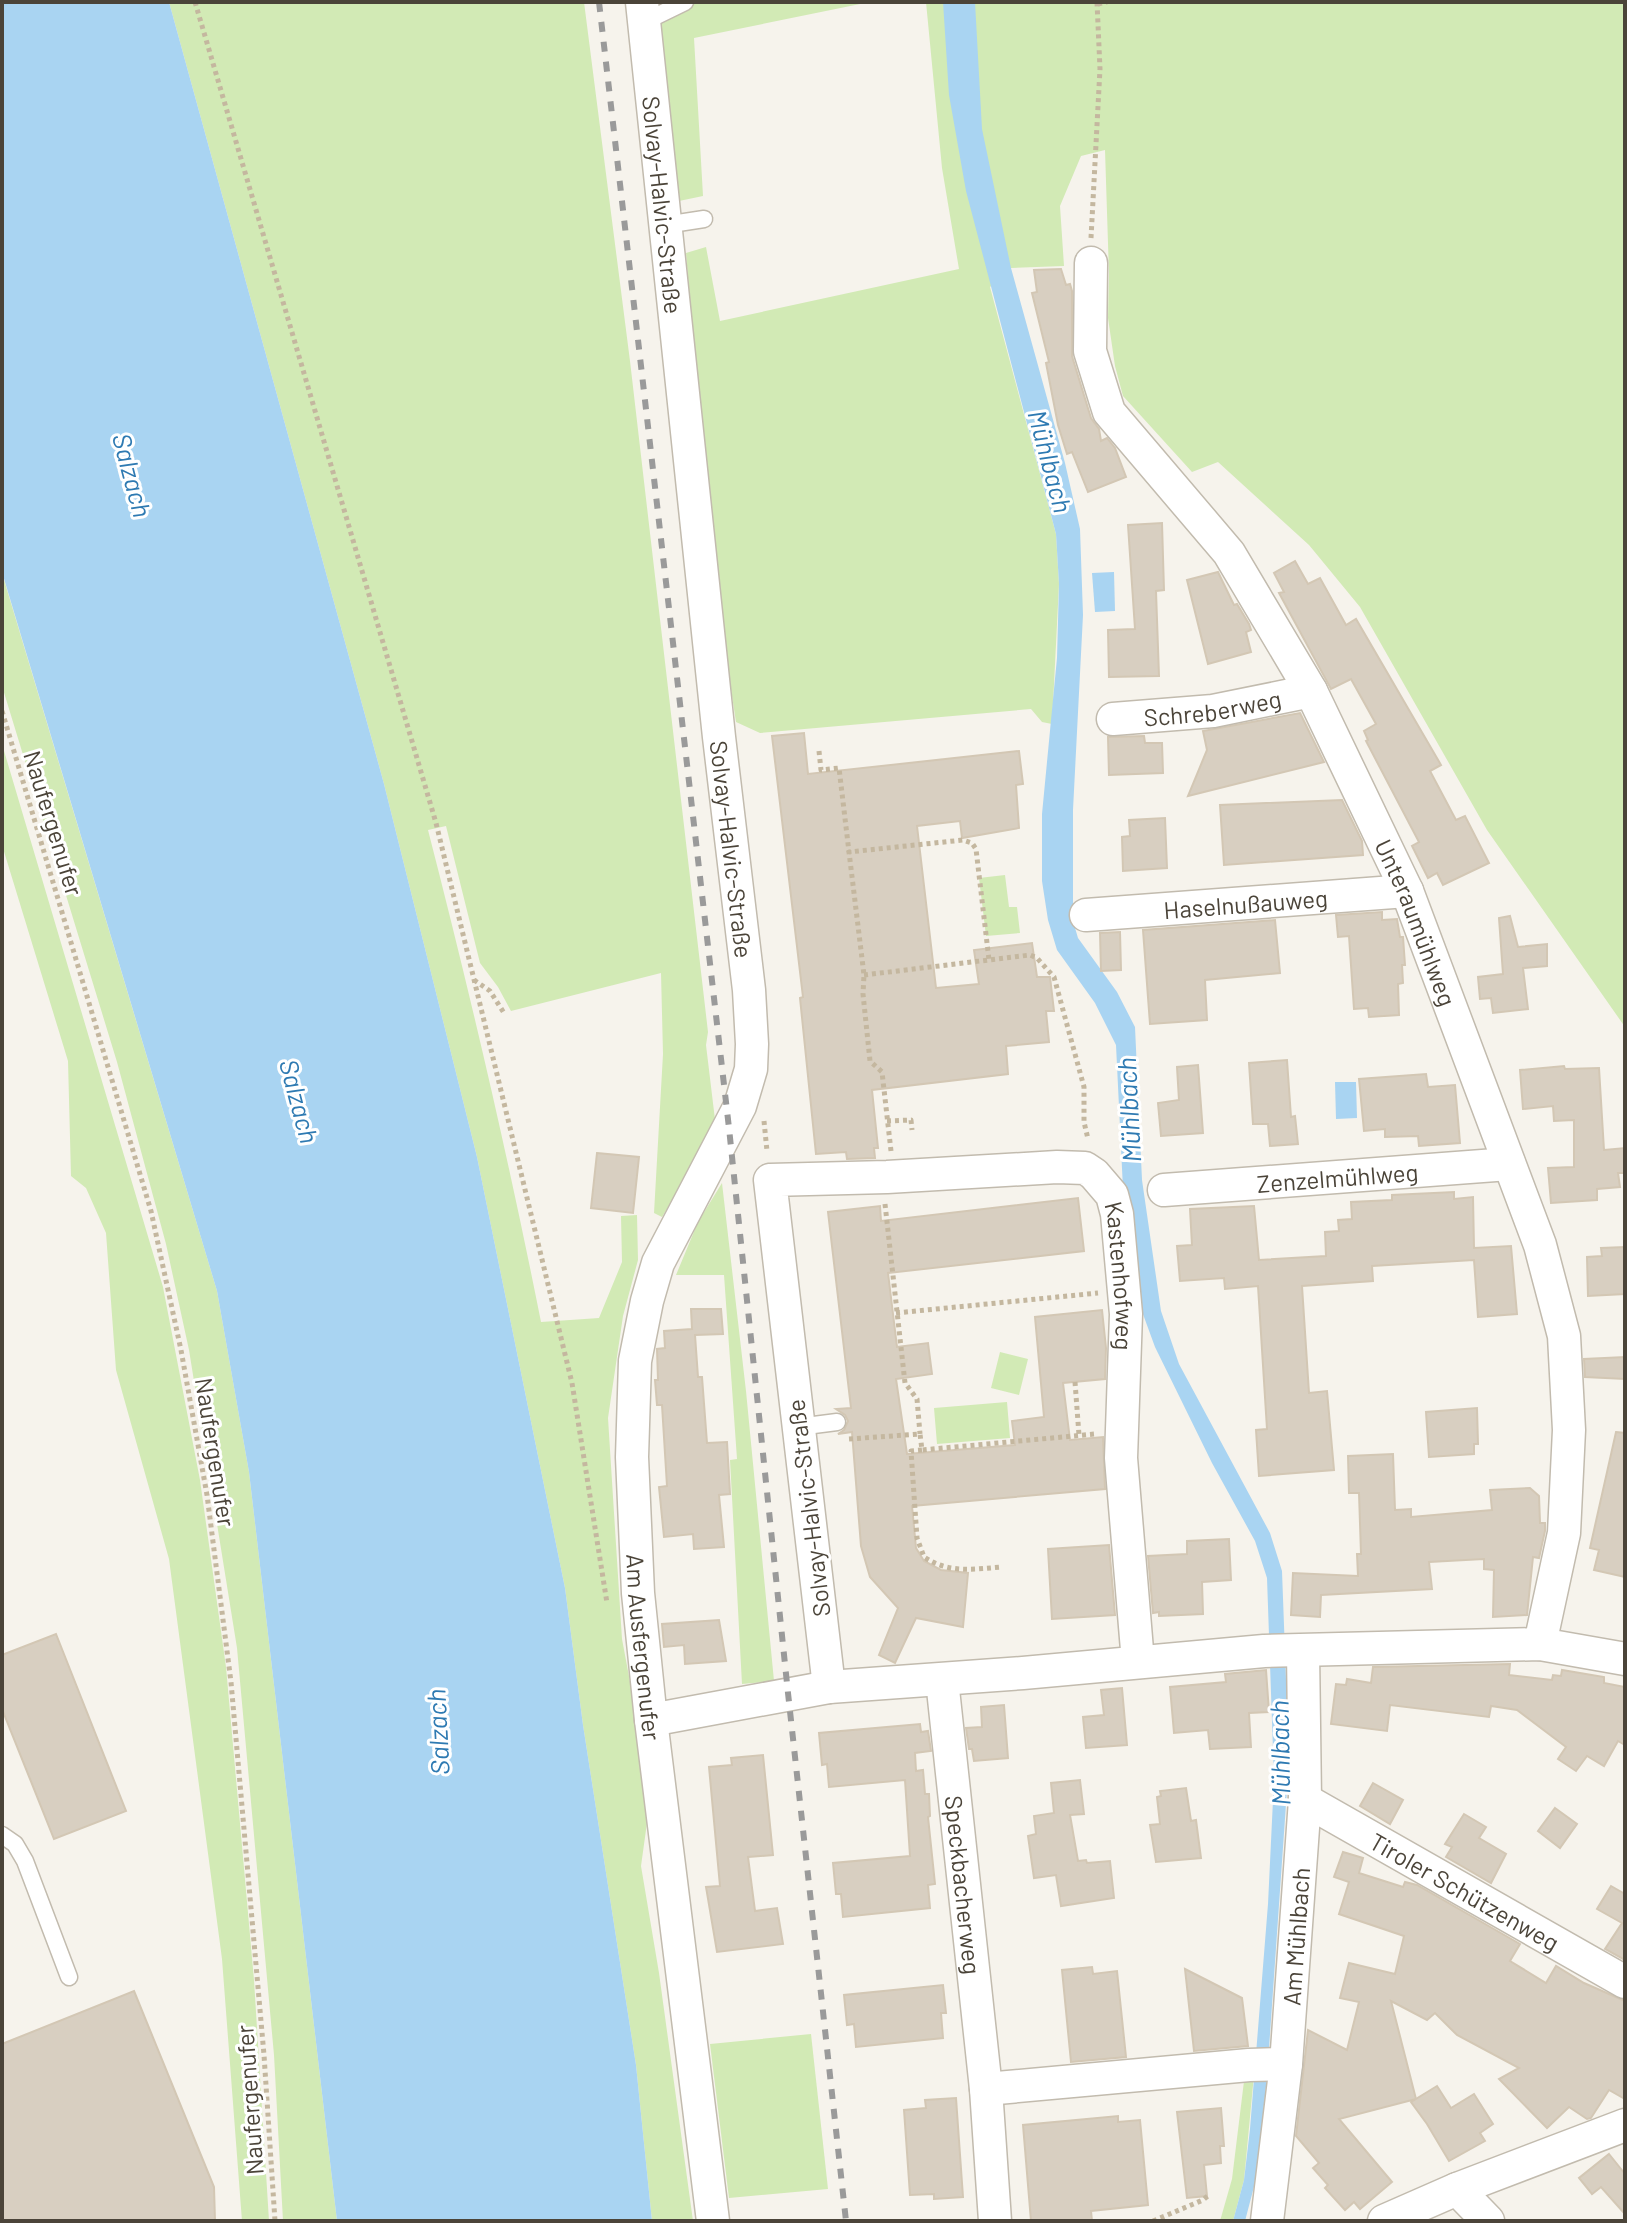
<svg xmlns="http://www.w3.org/2000/svg" width="1627" height="2223" font-family="Barlow,sans-serif">
	<rect width="100%" height="100%" fill="#f6f3ec"/>
	<g fill="#d2eab5">
		<path d="M169,2H584L630,361L708,1032L706,1045L716,1128L662,1217L654,1213L663,1054L661,973L511,1011L498,987L480,963L446,826L428,830C470,993 508,1156 541,1322L599,1318L622,1262L621,1216L637,1215L638,1260L623,1316L608,1418L622,1639L651,1794L641,1866L659,1973L693,2221H652L636,2065L583,1725L565,1588L477,1157L384,784Z"/>
		<path d="M657,2H870L694,38L703,196L679,201Z"/>
		<path d="M926,2H1625V1027L1487,830L1360,607L1309,545L1218,462L1192,472L1123,396L1115,366L1108,318L1109,274L1105,150L1081,156L1060,206L1064,266L1011,268L990,287L1056,534L1059,584L1052,724L1042,722L1031,709L760,733L736,722L711,559L686,253L706,247L720,321L959,269L942,168Z"/>
		<path d="M2,573L217,1291L249,1472L337,2221H283L274,2055L237,1648L189,1350L166,1244L117,1062L2,686Z"/>
		<path d="M2,744L163,1287L200,1480L226,1667L254,1980L269,2221H242L222,1959L169,1559L116,1370L106,1233L86,1188L71,1176L68,1061L2,845Z"/>
		<path d="M1005,875L1009,907H1017L1020,933L986,936L979,878Z"/>
		<path d="M722,1183L746,1391L774,1681L742,1684L730,1460L737,1459L724,1275H676L698,1222Z"/>
		<path d="M1000,1352L1028,1359L1019,1395L991,1388Z"/>
		<path d="M1007,1402L1010,1438L937,1444L934,1408Z"/>
		<path d="M811,2034L828,2189L729,2198L710,2044Z"/>
		<path d="M1245,2073L1254,2075L1244,2180L1233,2221H1220L1232,2179Z"/>
	</g>
	<g fill="#a9d4f2">
		<path d="M2,2H169L384,784L477,1157L565,1588L583,1725L636,2065L652,2221H337L249,1472L217,1291L2,572Z"/>
		<path d="M943,2H975L982,129L1011,268L1065,463L1080,529L1083,615L1073,810V921L1078,938L1117,992L1135,1027L1142,1180L1161,1311L1179,1364L1270,1533L1282,1571L1289,1761L1267,2077L1256,2179L1245,2221H1233L1244,2180L1250,2129L1268,1904L1274,1779L1267,1578L1255,1541L1212,1463L1155,1347L1140,1306L1123,1189L1116,1045L1095,1003L1057,950L1048,920L1042,881V814L1057,658L1059,584L1056,534L966,191L949,95Z"/>
		<path d="M1114,572L1115,611L1095,612L1092,573Z"/>
		<path d="M1335,1082H1356L1357,1118L1336,1119Z"/>
	</g>
	<g fill="#d8cfc1" stroke="#d3c7b4" stroke-width="2">
		<path d="M1061,269L1066,285L1070,284L1072,291V356L1091,418L1099,429L1101,441L1107,438L1115,448L1126,477L1088,492L1072,452L1067,454L1058,425L1046,363L1049,362L1032,293L1037,292L1034,270Z"/>
		<path d="M1162,523L1164,590L1156,591L1159,676L1109,677L1108,630L1135,629L1128,525Z"/>
		<path d="M1295,561L1308,584L1320,578L1346,625L1356,619L1441,765L1430,771L1456,820L1465,816L1489,863L1443,885L1437,873L1428,878L1412,846L1419,842L1366,741L1368,740L1364,731L1376,724L1351,679L1331,689L1279,593L1284,592L1274,573Z"/>
		<path d="M1218,572L1234,605L1237,604L1249,624L1251,630L1246,632L1251,652L1208,664L1187,580Z"/>
		<path d="M1300,713L1324,762L1188,796L1207,750L1203,731Z"/>
		<path d="M804,733L808,774L1019,751L1023,784L1016,785L1019,828L962,838L960,821L917,826L919,843L936,988L979,984L974,950L1032,943L1037,977H1050L1054,1011H1046L1049,1042L1006,1046L1008,1074L872,1090L878,1148H874L875,1158L847,1159L846,1152L816,1154L800,998L803,997L772,736Z"/>
		<path d="M1144,736L1145,743H1162L1163,773L1109,775L1108,737Z"/>
		<path d="M1342,800L1362,841L1363,855L1224,865L1220,805Z"/>
		<path d="M1165,818L1167,868L1123,871L1122,837L1130,836L1129,820Z"/>
		<path d="M1382,912V920L1397,919L1400,937H1403L1405,965H1402L1403,983L1398,984L1399,1015L1369,1017L1368,1008L1354,1009L1349,936L1338,937L1336,915Z"/>
		<path d="M1510,916L1518,947L1547,944V966L1523,968L1528,1009L1493,1013L1491,998L1480,999L1478,977L1503,974L1499,918Z"/>
		<path d="M1275,920L1280,973L1205,980L1207,1020L1150,1024L1143,930Z"/>
		<path d="M1120,932L1121,970L1101,971L1100,933Z"/>
		<path d="M1287,1060L1291,1117L1295,1116L1298,1144L1270,1146L1268,1124H1253L1249,1063Z"/>
		<path d="M1198,1065L1203,1133L1161,1136L1158,1103L1179,1100L1177,1067Z"/>
		<path d="M1564,1066L1565,1069L1599,1068L1604,1150L1625,1148V1173H1618L1620,1187L1597,1189V1200L1551,1203L1548,1168L1574,1167V1120L1554,1121L1553,1106L1523,1109L1520,1070Z"/>
		<path d="M1426,1074L1428,1087L1455,1085L1460,1143L1419,1146L1418,1136L1385,1137V1129L1364,1131L1359,1079Z"/>
		<path d="M597,1153L639,1157L633,1213L591,1208Z"/>
		<path d="M1454,1192V1199L1473,1197L1474,1248L1511,1246L1517,1314L1478,1317L1474,1260L1372,1266L1373,1281L1302,1286L1309,1393L1327,1391L1334,1470L1259,1476L1256,1430L1267,1429L1258,1286L1225,1289L1224,1278L1180,1281L1177,1246L1192,1245L1190,1209L1254,1206L1259,1260L1326,1256L1325,1232L1339,1231L1338,1220L1352,1219L1351,1202L1392,1200V1195Z"/>
		<path d="M1078,1198L1084,1251L888,1273L897,1347L928,1343L932,1374L896,1379L907,1454L1015,1445L1012,1421L1044,1417L1035,1317L1102,1310L1106,1348L1105,1379L1063,1383L1070,1440L1103,1437L1105,1489L912,1506L916,1548L924,1561L941,1570L968,1573L963,1627L916,1618L895,1663L879,1655L898,1608L870,1577L861,1546L852,1432L838,1434L844,1430L848,1421L845,1415L836,1409L851,1408L828,1212L880,1206L881,1221Z"/>
		<path d="M1625,1247V1294L1588,1296L1587,1257L1602,1256L1601,1248Z"/>
		<path d="M691,1309H721L723,1334L695,1335L698,1377H702L707,1443L727,1442L730,1494L719,1495L724,1547L694,1549L693,1534L664,1537L659,1487L667,1486L662,1405H657L655,1380H658L657,1349L665,1348L664,1331L692,1329Z"/>
		<path d="M1625,1357V1379L1585,1377L1584,1359Z"/>
		<path d="M1477,1408L1478,1444H1474V1454L1429,1457L1426,1412Z"/>
		<path d="M1616,1432L1625,1433V1577L1594,1570L1599,1550L1590,1548Z"/>
		<path d="M1393,1454L1395,1510L1411,1509V1517L1492,1510L1490,1490L1530,1488L1539,1496L1540,1523H1545V1531L1539,1558L1533,1557L1527,1615L1493,1617L1494,1570L1484,1569V1559L1429,1562L1432,1589L1321,1595L1320,1617L1291,1615L1293,1573L1358,1576L1357,1554H1361L1359,1493H1349L1348,1456Z"/>
		<path d="M1229,1539L1231,1580L1202,1582L1203,1614L1159,1616V1612L1153,1613L1148,1556L1187,1554V1541Z"/>
		<path d="M1109,1545L1115,1615L1052,1619L1048,1549Z"/>
		<path d="M719,1620L726,1661L685,1664L684,1645L664,1647L662,1624Z"/>
		<path d="M56,1634L126,1811L54,1839L2,1709V1655Z"/>
		<path d="M1510,1664L1509,1675L1552,1680L1553,1675L1561,1676L1562,1670L1604,1677V1683L1625,1687V1745L1618,1741L1604,1766L1587,1756L1576,1771L1558,1759L1566,1747L1517,1710L1491,1706L1489,1717L1390,1705L1387,1731L1331,1724L1336,1684L1346,1685L1347,1679L1371,1683L1373,1667Z"/>
		<path d="M1266,1670L1269,1712L1249,1713L1251,1747L1210,1749L1208,1730L1174,1733L1170,1687L1226,1682L1225,1674Z"/>
		<path d="M1122,1688L1127,1745L1086,1748L1083,1717L1104,1715L1101,1690Z"/>
		<path d="M1004,1705L1008,1758L974,1761L972,1749H969L966,1728L982,1727L981,1707Z"/>
		<path d="M920,1724L921,1732L928,1731L931,1751L915,1753L916,1771L923,1770L925,1794H929L930,1816L928,1817L935,1884L928,1885L930,1908L843,1917L841,1894H836L833,1863L910,1856L905,1780L829,1787L827,1764L822,1765L819,1733Z"/>
		<path d="M763,1755L773,1855L748,1857L755,1911L777,1908L783,1944L717,1952L706,1887L720,1886L709,1767L732,1765L731,1758Z"/>
		<path d="M1080,1780L1084,1814L1070,1815L1078,1861L1086,1860L1087,1863L1110,1861L1114,1898L1061,1906L1056,1875L1034,1878L1028,1836L1036,1834L1034,1816L1054,1813L1051,1783Z"/>
		<path d="M1373,1783L1403,1800L1390,1824L1360,1806Z"/>
		<path d="M1186,1788L1191,1821L1196,1820L1201,1858L1156,1862L1150,1825L1160,1824L1157,1797L1161,1796L1160,1791Z"/>
		<path d="M1555,1808L1577,1824L1560,1848L1538,1831Z"/>
		<path d="M1464,1814L1486,1827L1479,1838L1506,1854L1491,1883L1446,1857L1452,1847L1445,1844Z"/>
		<path d="M1343,1852L1363,1858L1359,1873L1403,1887L1405,1882L1417,1885L1520,1944L1510,1961L1546,1983L1556,1966L1584,1983L1625,2001V2099L1609,2090L1591,2118L1587,2119L1569,2107L1547,2128L1499,2079L1519,2068L1457,2035L1435,2013L1427,2020L1391,2001L1416,2099L1339,2119L1392,2182L1360,2209L1354,2202L1345,2210L1325,2188L1328,2185L1313,2168L1319,2163L1296,2136L1308,2030L1347,2050L1359,2002L1340,1998L1349,1963L1395,1974L1404,1936L1339,1914L1349,1882L1334,1877Z"/>
		<path d="M1611,1886L1625,1894V1960L1605,1949L1622,1923L1597,1909Z"/>
		<path d="M1092,1967L1093,1974L1117,1971L1126,2057L1071,2062L1062,1970Z"/>
		<path d="M1185,1969L1242,1998L1248,2046L1194,2051Z"/>
		<path d="M943,1985L946,2013H941L943,2038L856,2047L854,2024L847,2025L844,1995Z"/>
		<path d="M134,1991L214,2187L215,2221H2V2044Z"/>
		<path d="M1437,2086L1451,2108L1474,2094L1493,2124L1480,2133L1485,2141L1449,2161L1427,2124L1411,2102Z"/>
		<path d="M956,2098L963,2197L934,2199V2194L910,2195L904,2110L926,2108L925,2100Z"/>
		<path d="M1221,2108L1224,2146H1220L1221,2163L1204,2165L1207,2196L1187,2198L1177,2112Z"/>
		<path d="M1118,2116V2122L1140,2120L1148,2205L1091,2211L1092,2221H1031L1023,2125Z"/>
		<path d="M1609,2154L1625,2174V2214L1601,2187L1592,2194L1579,2178Z"/>
	</g>
	<g fill="none" stroke-linecap="round" stroke-linejoin="round">
		<g stroke="#c2bbae" stroke-width="19">
			<g id="lane">
				<path d="M644,22L685,2"/>
				<path d="M665,225L704,219"/>
				<path d="M798,1427L837,1422"/>
				<path d="M2,1835L15,1844L25,1861L69,1977"/>
			</g>
		</g>
		<g stroke="#c2bbae" stroke-width="35">
			<g id="street">
				<path id="s1" d="M642,2L719,737L749,990L752,1044L751,1069L740,1106L658,1263L647,1301L635,1361L632,1457L638,1593L651,1720L713,2221"/>
				<path id="s2" d="M1091,263L1090,351L1109,412L1229,553L1311,691L1407,891L1540,1245L1564,1336L1569,1430L1564,1533L1540,1644"/>
				<path id="s3" d="M1113,719L1213,711L1311,691"/>
				<path id="s4" d="M1086,915L1407,891"/>
				<path id="s5" d="M1164,1190L1509,1164"/>
				<path id="s6" d="M942,1680L986,2089L995,2221"/>
				<path id="s7" d="M829,1687L770,1180L887,1177L1057,1167L1085,1168L1094,1174L1112,1195L1117,1214L1126,1314L1121,1458L1138,1662"/>
				<path d="M651,1720L829,1687L1023,1673L1264,1651L1540,1644L1625,1659"/>
				<path id="s8" d="M1305,1800L1625,1982"/>
				<path d="M986,2089L1249,2065L1286,2064"/>
				<path d="M1457,2189L1488,2221"/>
				<path id="s9" d="M1267,2221L1286,2064L1305,1800L1303,1651"/>
				<path d="M1384,2221L1457,2189L1625,2125"/>
			</g>
		</g>
		<g stroke="#c4b79f" stroke-width="5" stroke-dasharray="4 4" stroke-linecap="butt">
			<path d="M195,2L436,823L572,1383L607,1603"/>
			<path d="M1098,4L1107,2"/>
			<path d="M1091,238L1100,69L1097,2"/>
			<path d="M2,711L151,1211L181,1350L207,1495L231,1682L264,2055L275,2221"/>
			<path d="M819,751L821,770L839,768L849,852"/>
			<path d="M864,975L1030,955L1037,958L1054,977L1084,1087V1122L1088,1139"/>
			<path d="M474,980L490,991L504,1013"/>
			<path d="M764,1121L767,1151"/>
			<path d="M887,1121L911,1120L912,1130"/>
			<path d="M891,1151L882,1072L870,1061L863,994L864,975L849,852L963,840L972,843L976,849L989,960"/>
			<path d="M885,1204L905,1383L917,1399L920,1434"/>
			<path d="M896,1313L1098,1293"/>
			<path d="M1075,1382L1079,1435"/>
			<path d="M849,1439L920,1434L922,1450L1095,1434"/>
			<path d="M922,1450L911,1451L917,1538L924,1557C949,1574 974,1569 1002,1567"/>
			<path d="M1153,2221L1203,2200L1210,2194"/>
		</g>
		<use href="#lane" stroke="#fff" stroke-width="16"/>
		<use href="#street" stroke="#fff" stroke-width="32"/>
		<path stroke="#9a9a9a" stroke-width="6" stroke-dasharray="10 10" stroke-linecap="butt" d="M599,2L729,1128L788,1693L846,2221"/>
	</g>
	<g text-anchor="middle" dominant-baseline="central" stroke-width="6" stroke-linejoin="round" paint-order="stroke">
		<g font-size="24" fill="#4b4439" stroke="#fff">
			<text stroke="none"><textPath href="#s1" startOffset="204">Solvay-Halvic-Straße</textPath></text>
			<text stroke="none"><textPath href="#s3" startOffset="100">Schreberweg</textPath></text>
			<text transform="translate(54 823) rotate(73)">Naufergenufer</text>
			<text stroke="none"><textPath href="#s1" startOffset="852">Solvay-Halvic-Straße</textPath></text>
			<text stroke="none"><textPath href="#s4" startOffset="160">Haselnußauweg</textPath></text>
			<text stroke="none"><textPath href="#s2" startOffset="752">Unteraumühlweg</textPath></text>
			<text stroke="none"><textPath href="#s5" startOffset="174">Zenzelmühlweg</textPath></text>
			<text stroke="none"><textPath href="#s7" startOffset="946">Kastenhofweg</textPath></text>
			<text transform="translate(216 1452) rotate(81)">Naufergenufer</text>
			<text transform="translate(808 1508) rotate(-97)">Solvay-Halvic-Straße</text>
			<text stroke="none"><textPath href="#s1" startOffset="1676">Am Ausfergenufer</textPath></text>
			<text stroke="none"><textPath href="#s6" startOffset="206">Speckbacherweg</textPath></text>
			<text stroke="none"><textPath href="#s8" startOffset="184">Tiroler Schützenweg</textPath></text>
			<text stroke="none"><textPath href="#s9" startOffset="286">Am Mühlbach</textPath></text>
			<text transform="translate(249 2100) rotate(-94)">Naufergenufer</text>
		</g>
		<g font-size="26" font-style="italic" fill="#2e7ab2" stroke="#fff">
			<text transform="translate(1051 461) rotate(75)">Mühlbach</text>
			<text transform="translate(133 475) rotate(75)">Salzach</text>
			<text transform="translate(300 1101) rotate(75)">Salzach</text>
			<text transform="translate(1128 1110) rotate(-93)">Mühlbach</text>
			<text transform="translate(437 1732) rotate(-93)">Salzach</text>
			<text transform="translate(1279 1753) rotate(-91)">Mühlbach</text>
		</g>
	</g>
	<rect width="1627" height="2223" fill="none" stroke="#4b4439" stroke-width="8"/>
</svg>
